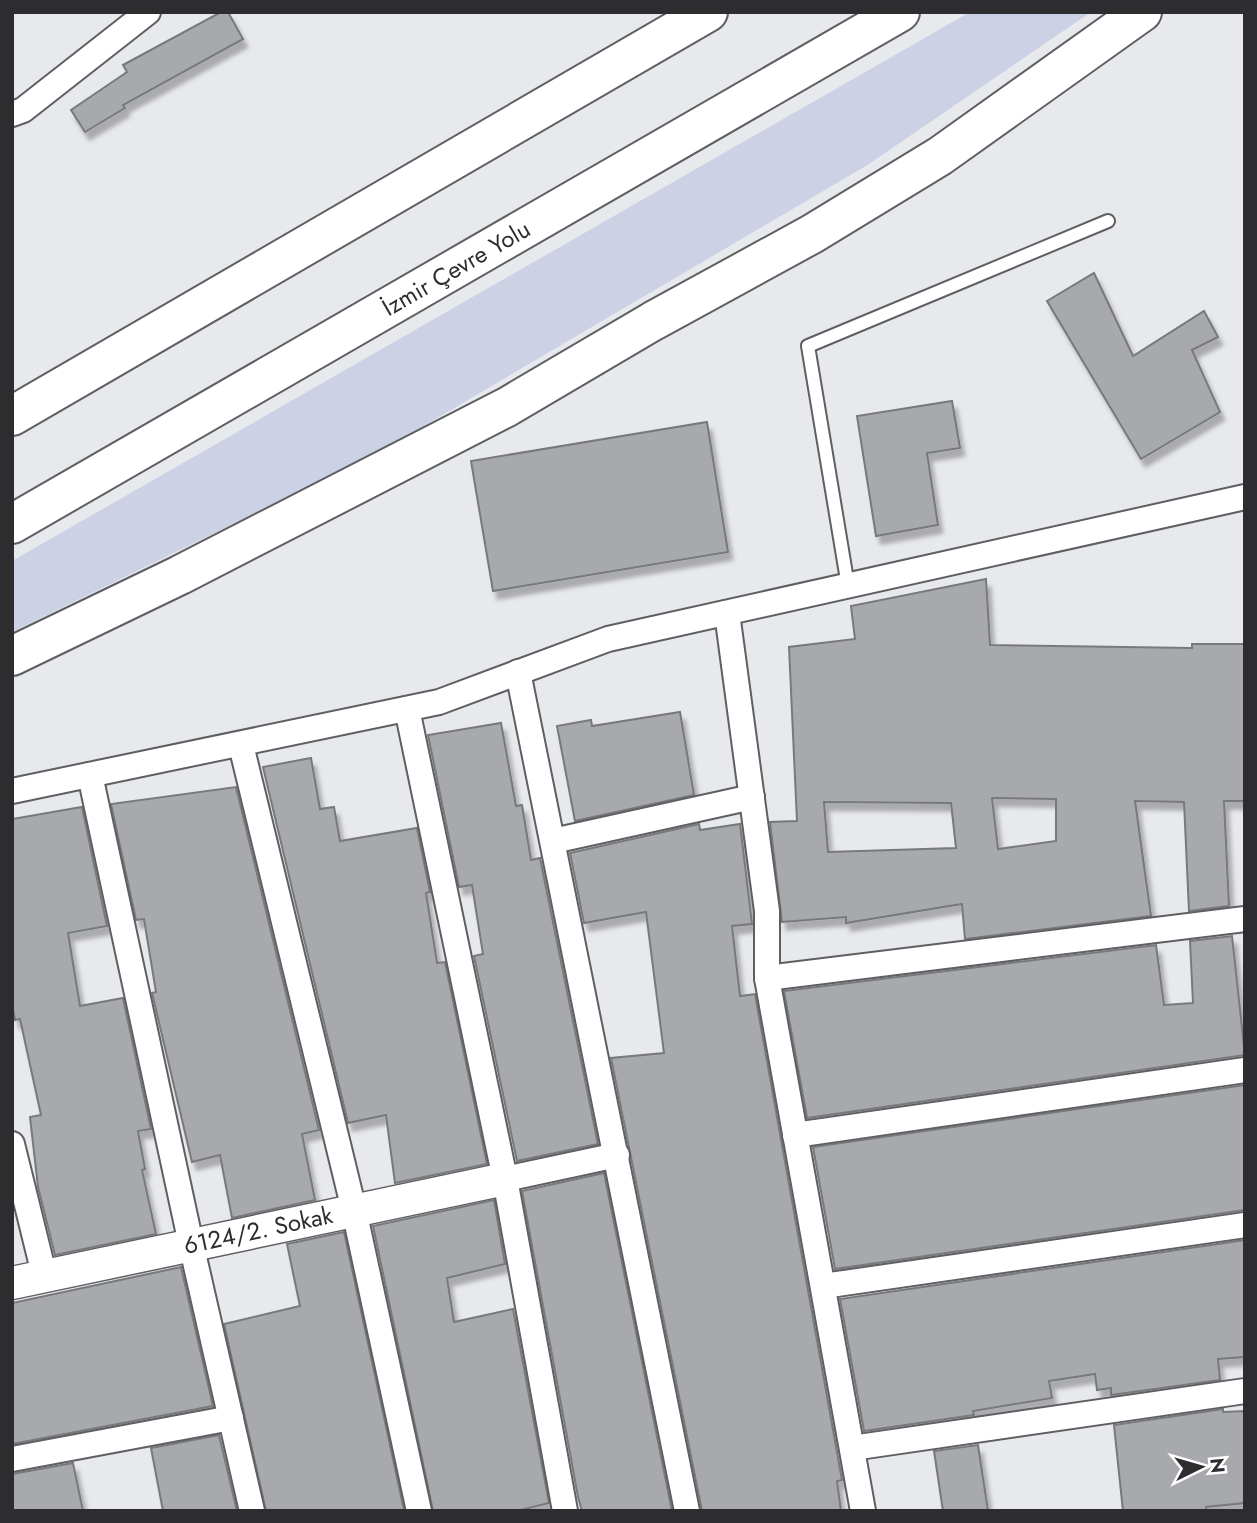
<svg xmlns="http://www.w3.org/2000/svg" width="1257" height="1523" font-family="Jost,sans-serif">
	<defs>
		<filter id="shadow"><feDropShadow dx="4.5" dy="8" stdDeviation="2" flood-color="#0004"/></filter>
	</defs>
	<rect width="100%" height="100%" fill="#e8e9ed"/>
	<path fill="#ccd1e5" d="M970,12H1091L869,164L376,454L12,632V561Z"/>
	<g fill="#a8a9ad" stroke="#78797d" stroke-width="2" fill-rule="evenodd" filter="url(#shadow)">
		<path d="M221,12H228L243,39L123,105L125,108L85,132L71,110L127,72L123,65Z"/>
		<path d="M1094,273L1133,356L1204,311L1218,337L1192,350L1220,412L1141,459L1047,301Z"/>
		<path d="M952,401L960,448L927,453L938,525L876,536L857,416Z"/>
		<path d="M707,422L728,552L493,591L471,461Z"/>
		<path d="M986,579L990,645L1192,648V644H1245V801H1224L1229,906L1189,911L1184,802L1135,801L1151,916L965,939L962,904L846,923V917L782,922L770,822L797,821L789,647L855,639L851,606ZM992,798L1056,799V841L998,849ZM824,802L951,803L956,848L828,852Z"/>
		<path d="M680,712L694,795L575,821L557,726L591,720L592,726Z"/>
		<path d="M501,723L516,806L522,805L531,860L540,858L598,1144L517,1161L474,956L483,954L472,885L459,887L428,735Z"/>
		<path d="M311,758L320,809L334,807L340,841L417,828L430,892L426,893L437,963L445,962L487,1164L395,1183L386,1115L348,1123L263,767Z"/>
		<path d="M236,787L319,1130L302,1134L315,1200L232,1218L220,1155L192,1162L152,993L156,992L144,919L136,920L111,804Z"/>
		<path d="M82,807L107,926L68,933L80,1006L123,998L151,1129L138,1131L145,1169L142,1170L156,1234L55,1255L38,1187L30,1117L41,1115L20,1019L15,1020L12,1004V819Z"/>
		<path d="M699,824L700,830L740,824L752,924L732,926L740,996L755,994L842,1480L837,1481L841,1511H702L611,1058L664,1053L646,912L584,923L570,853Z"/>
		<path d="M1232,936L1245,1055L807,1118L784,991L1156,945L1164,1005L1193,1003L1190,941Z"/>
		<path d="M1245,1085V1210L835,1269L813,1147Z"/>
		<path d="M604,1173L672,1511H582L578,1497L522,1191Z"/>
		<path d="M494,1200L505,1264L447,1278L454,1322L513,1309L549,1503L517,1511H433L373,1226Z"/>
		<path d="M344,1232L404,1510L266,1511L224,1324L300,1306L287,1244Z"/>
		<path d="M1245,1240V1357L1218,1359L1220,1380L1111,1395V1388L1097,1390L1095,1374L1049,1381L1052,1398L973,1411L974,1415L864,1431L840,1299Z"/>
		<path d="M181,1267L213,1406L12,1444V1303Z"/>
		<path d="M1223,1409V1412L1245,1411V1503L1206,1507V1511H1123L1114,1425Z"/>
		<path d="M219,1435L237,1511H163L151,1448Z"/>
		<path d="M978,1445L988,1511H943L934,1451Z"/>
		<path d="M73,1463L83,1511H12V1474Z"/>
	</g>
	<g fill="none" stroke-linecap="round" stroke-linejoin="round">
		<g stroke="#5e5f62" stroke-width="16">
			<path id="service" d="M848,586L808,346L1108,221"/>
		</g>
		<g stroke="#5e5f62" stroke-width="28">
			<g id="minor">
				<path d="M12,114L23,110L148,12"/>
				<path d="M727,613L767,911V978L863,1511"/>
				<path d="M518,672L687,1511"/>
				<path d="M407,709L505,1179"/>
				<path d="M241,745L354,1210L419,1511"/>
				<path d="M90,775L191,1244L252,1511"/>
				<path d="M12,791L439,702L608,639L1245,497"/>
				<path d="M553,841L752,797"/>
				<path d="M767,978L1245,919"/>
				<path d="M795,1135L1245,1070"/>
				<path d="M12,1144L45,1278"/>
				<path d="M823,1286L1245,1225"/>
				<path d="M852,1448L1245,1391"/>
				<path d="M12,1459L231,1418"/>
				<path d="M565,1511L505,1179L617,1155"/>
			</g>
		</g>
		<g stroke="#5e5f62" stroke-width="35">
			<path id="tertiary" d="M12,1283L505,1179"/>
		</g>
		<g stroke="#5e5f62" stroke-width="42">
			<g id="motorway">
				<path d="M12,416L708,12"/>
				<path d="M12,524L900,12"/>
				<path d="M12,656L180,575L507,407L653,321L812,234L940,156L1142,12"/>
			</g>
		</g>
		<use href="#service" stroke="#fff" stroke-width="12"/>
		<use href="#minor" stroke="#fff" stroke-width="24"/>
		<use href="#tertiary" stroke="#fff" stroke-width="32"/>
		<use href="#motorway" stroke="#fff" stroke-width="38"/>
	</g>
	<g text-anchor="middle" dominant-baseline="central" stroke-width="7" stroke-linejoin="round" paint-order="stroke">
		<g font-size="24" fill="#2d2d2f" stroke="#fff">
			<text transform="translate(456 268) rotate(-30)">İzmir Çevre Yolu</text>
			<text transform="translate(258 1230) rotate(-12)">6124/2. Sokak</text>
		</g>
	</g>
	<rect width="1257" height="1523" fill="none" stroke="#2d2d2f" stroke-width="28"/>
	<g transform="translate(1201 1467) rotate(85)" stroke="#ffffff" stroke-width="5" paint-order="stroke">
	<path d="M0-5L12 26L0 18L-12 26Z" fill="#2d2d2f"/>
	<text y="-10" font-size="19" font-weight="bold" text-anchor="middle" fill="#2d2d2f">N</text>
	</g>
</svg>
